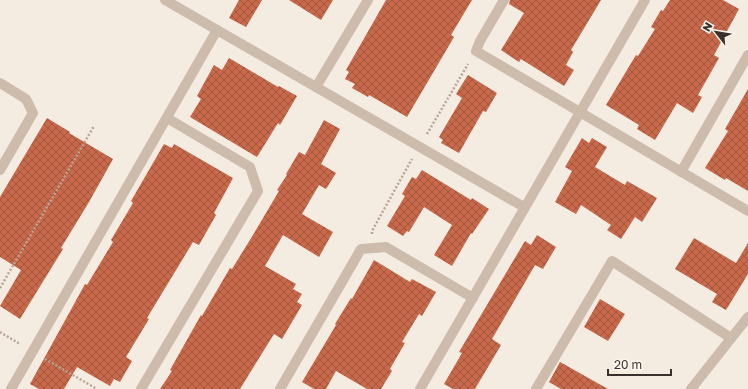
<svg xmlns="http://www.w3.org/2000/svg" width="748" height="389" font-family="'Golos Text',sans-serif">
	<defs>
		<pattern id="building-cross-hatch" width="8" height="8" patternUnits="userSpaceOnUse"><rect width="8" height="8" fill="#c8694b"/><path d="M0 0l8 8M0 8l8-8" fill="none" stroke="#a4573f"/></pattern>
	</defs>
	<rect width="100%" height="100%" fill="#f4ebe1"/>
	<g fill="url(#building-cross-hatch)">
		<path d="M239,0H262L246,27L229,18Z"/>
		<path d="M289,0H333L321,20Z"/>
		<path d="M386,0H472L451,35L454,37L407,117L369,95L368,97L352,88L355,84L345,79L349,72L346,70Z"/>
		<path d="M510,0H601L571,50L573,52L566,65L574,70L564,86L521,59L519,62L501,50L524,13L509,4Z"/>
		<path d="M670,0H723L739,9L714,55L719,58L698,95L702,97L693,113L677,103L655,140L637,129L639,125L606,105L636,55L638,56L655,29L651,27L661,10L663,11Z"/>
		<path d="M229,58L278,87L279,86L297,96L280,125L278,123L257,157L190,117L201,99L197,96L214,65L222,70Z"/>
		<path d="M468,75L497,93L486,112L483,111L459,153L441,143L443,140L439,137L462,98L456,94Z"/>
		<path d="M748,89V191L726,178L725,180L705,168L728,131L725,129Z"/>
		<path d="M47,118L70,132L69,133L113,159L89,202L61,248L63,249L20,319L0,306L21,270L0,257V197Z"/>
		<path d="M324,120L340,129L321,164L336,173L326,189L319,185L302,214L333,232L319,257L283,235L265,266L296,284L293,289L302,294L297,302L302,305L282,339L274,334L240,389H160L172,371L170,370L201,315L202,316L230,268L232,269L253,235L279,191L277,190L287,175L286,174L299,152L305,155Z"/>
		<path d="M582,138L589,143L592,138L607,147L595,167L625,185L627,181L657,198L642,222L635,217L621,239L607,230L611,225L581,205L576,214L555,202L572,171L565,167Z"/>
		<path d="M164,144L172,148L174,144L233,178L214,213L216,215L199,245L193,242L147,318L149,319L126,357L132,361L120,382L114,379L110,386L77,367L64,389H39L30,384L73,306L85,284L87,285L113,242L111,240L133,203L131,201Z"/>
		<path d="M422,170L471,200L472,198L489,209L472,234L471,233L452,266L434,255L452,225L424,207L409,232L407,231L403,236L387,226L405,196L402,194L412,177L416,179Z"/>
		<path d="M537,235L556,247L543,269L535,265L492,339L501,345L475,389H453L444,384L462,353L459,352L525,241L531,245Z"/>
		<path d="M694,238L736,263L748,243V274L726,310L712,302L717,294L675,269Z"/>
		<path d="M374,260L410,282L412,279L436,292L422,316L419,314L402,342L405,343L390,369L392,371L381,389H367L336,371L326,389H314L302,382L336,325L335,324L351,298L352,299Z"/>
		<path d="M600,299L625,314L608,341L584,327Z"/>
		<path d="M560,362L608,389H561L549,382Z"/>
	</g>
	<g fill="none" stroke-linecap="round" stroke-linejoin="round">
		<g stroke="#b9a596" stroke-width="2.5" stroke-dasharray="2 2" stroke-linecap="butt">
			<path d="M427,134L468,64"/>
			<path d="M372,234V231L412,159"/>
			<path d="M0,288L94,126"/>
			<path d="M0,332L20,344"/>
			<path d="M45,359L97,389"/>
		</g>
		<g stroke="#cdbbac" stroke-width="10">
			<path d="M165,0L524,207"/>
			<path d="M504,0L480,41L476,51L748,211"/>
			<path d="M0,83L26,99L33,113L0,170"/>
			<path d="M316,87L368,0"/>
			<path d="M681,172L748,55"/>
			<path d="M11,389L217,30"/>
			<path d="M141,389L258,191L250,167L167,118"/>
			<path d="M280,389L361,249L386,247L473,298"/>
			<path d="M420,389L645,0"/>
			<path d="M536,389L612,261L731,338"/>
			<path d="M691,389L748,317"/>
		</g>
	</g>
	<g transform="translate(716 32) rotate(301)" stroke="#fbf5ee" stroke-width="3" paint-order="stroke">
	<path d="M0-3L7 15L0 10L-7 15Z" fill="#3b302b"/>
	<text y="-6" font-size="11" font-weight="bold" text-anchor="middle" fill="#3b302b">N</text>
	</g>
	<path d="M608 369v6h63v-6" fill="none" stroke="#3b302b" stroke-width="2"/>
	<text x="614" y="369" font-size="12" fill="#3b302b" stroke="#fbf5ee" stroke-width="3" paint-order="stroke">20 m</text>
</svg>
